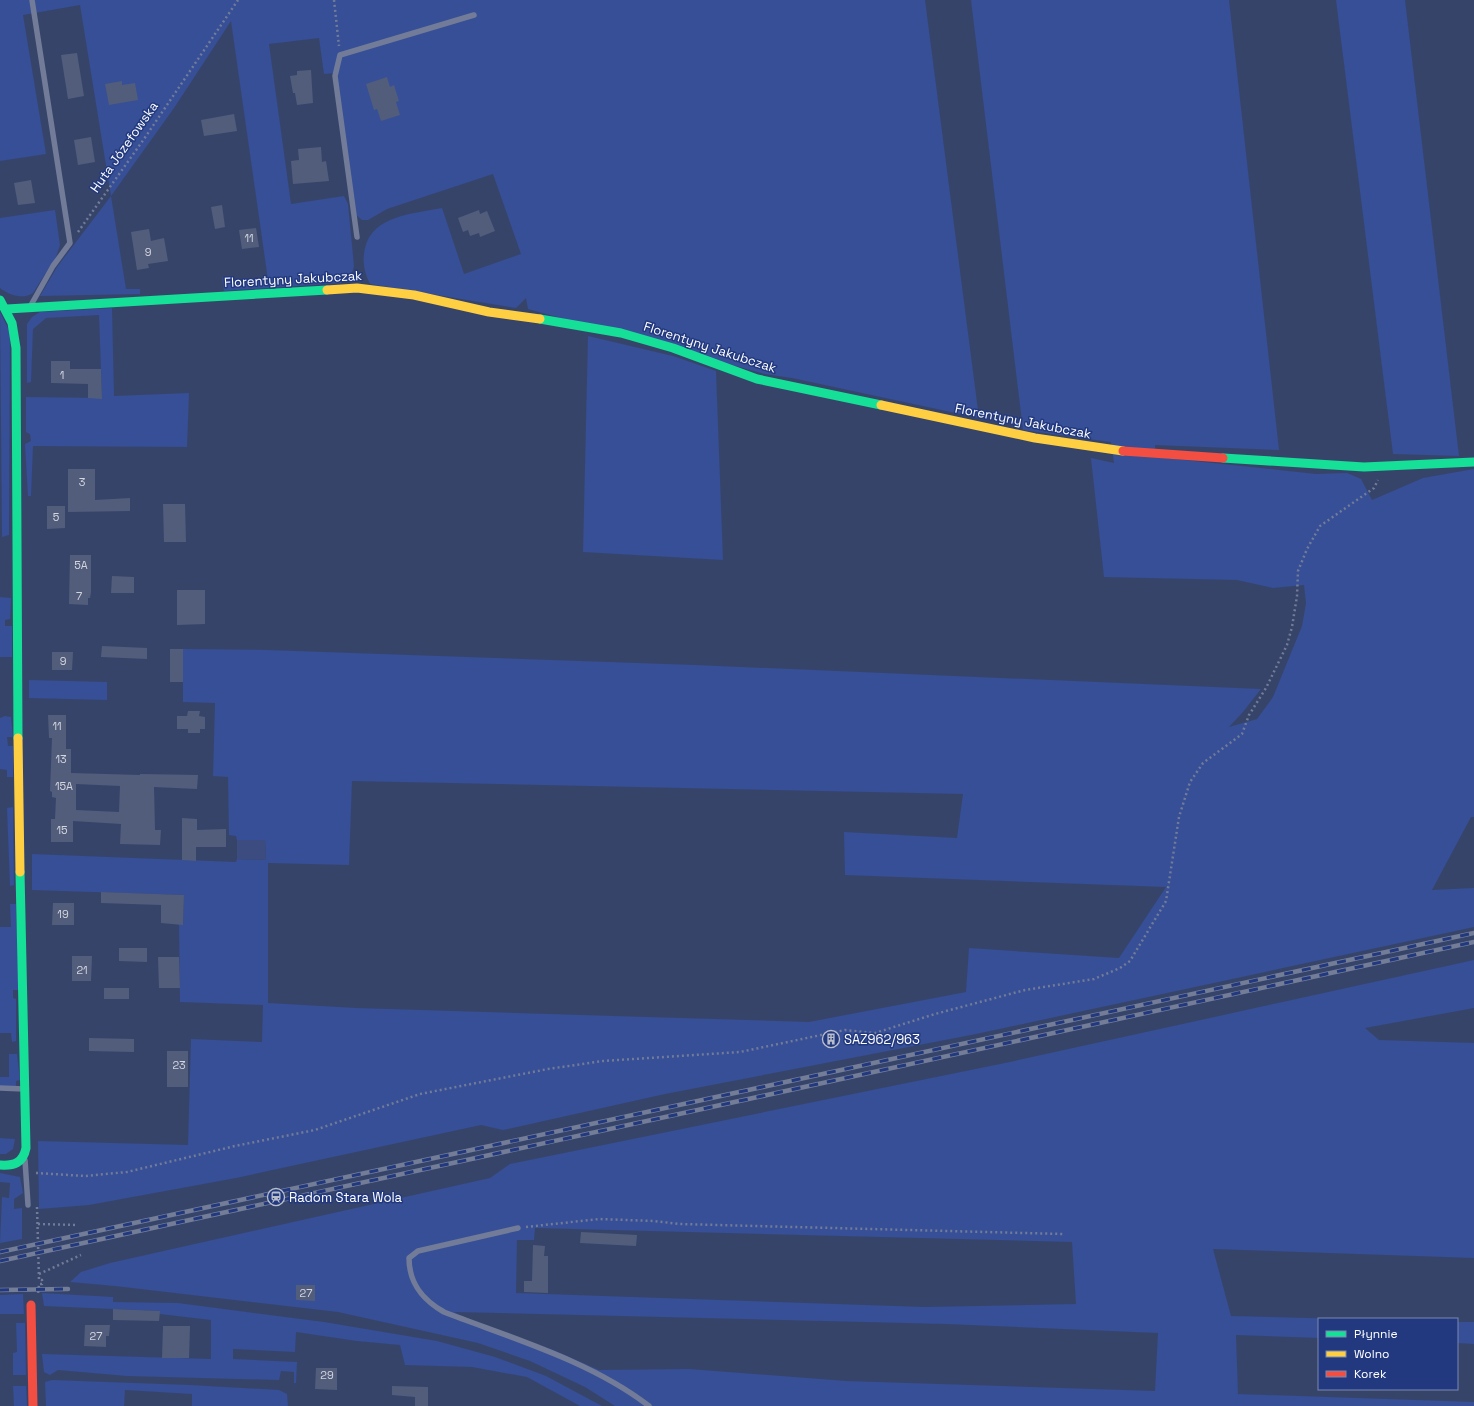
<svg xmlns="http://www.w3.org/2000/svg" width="1474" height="1406" font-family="'Space Grotesk',sans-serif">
	<rect width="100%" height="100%" fill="#37446a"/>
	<g fill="#364f96" fill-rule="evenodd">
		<path d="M0,0H925L979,418L792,378L765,374L528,309L526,298L516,308L370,284C364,272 362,262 365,248C373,215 413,214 442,208L464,274L521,254L493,174L387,209L368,220H362L356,215L336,73L324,74L319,38L269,44L291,204L344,196L348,204L354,266C352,275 349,279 341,283L224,291L222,277L226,281L268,280L231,21L174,108L111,196L126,289H140V294L40,296L57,267L111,196L80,5L23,15L46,154L0,161Z"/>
		<path d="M971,0H1229L1279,450L1155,445L1156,457L1316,474L1347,473L1361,479L1372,500L1423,478L1474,469V817H1471L1432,890L1474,888V927L976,1034L665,1094L503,1130L481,1125L236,1178L89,1205L39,1209L38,1141L188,1145L191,1039L262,1042L263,1005L180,1002L179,924H183L184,895L32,890V854L236,862L237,859L266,860L265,841L237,840L236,836L229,835L228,777L213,776L215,703L183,702V649L267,650L695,665L1261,689L1243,712L1229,727L1257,719L1273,697L1302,626L1306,603L1304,585L1273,588L1237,580L1104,577L1091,458L1114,463L1111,442L1023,430ZM352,781L963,794L957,838L844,832L845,875L1166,887L1119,958L969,948L966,992L809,1022L356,1008L268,1003V863L349,865Z"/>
		<path d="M1336,0H1405L1459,456L1393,454Z"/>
		<path d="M55,210L60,245L56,257L33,293C23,300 9,295 0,288V218Z"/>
		<path d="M112,308L114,396L189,393L187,447L33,446L31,496H28L25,444L31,441L30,434L26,432V397L102,398L99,315L46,318L33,329L31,382L27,383V324L32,317L40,312Z"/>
		<path d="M0,312L10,332L9,535L2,537Z"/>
		<path d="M588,336L673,356L716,371L723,560L583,552Z"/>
		<path d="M0,597L11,598L10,619L5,620V626H12V657H0Z"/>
		<path d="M29,680L107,682V700L29,698Z"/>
		<path d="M5,716L11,717L13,737H7L8,746H13V777H7V770L0,769V718Z"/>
		<path d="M13,807L14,885L10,886L7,808Z"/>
		<path d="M10,904H16L19,990H13V998L16,999V1041L12,1042L11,1033H0V927H11Z"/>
		<path d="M1474,960V1008L1365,1028L1379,1040L1474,1043V1258L1213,1249L1231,1316L1346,1319H1319V1338L1236,1335L1238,1394L1209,1393L1474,1402V1406H615L585,1387L530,1361L478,1343L338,1312L115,1286L70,1282L81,1272L110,1263L490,1178L510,1164L1005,1063ZM535,1228L1072,1242L1076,1304L924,1307L516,1293L517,1240H534ZM454,1312L946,1324L1158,1333L1155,1391L846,1381L689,1369L599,1370L553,1350L490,1330Z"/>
		<path d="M9,1054H17L20,1080L16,1081V1087L0,1086V1077H9Z"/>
		<path d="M0,1138L15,1139L13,1149L6,1154H0Z"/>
		<path d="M0,1173L20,1177L23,1193L14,1199V1209L22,1208V1239L0,1243L2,1197L9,1198L10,1183L0,1182Z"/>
		<path d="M42,1293L113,1297V1302L178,1303L324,1322L437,1341L495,1357L546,1376L602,1406H580L527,1377L472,1367L405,1365L400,1345L357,1341L296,1332L295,1352L233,1349V1359L297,1362L296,1383H294V1372L281,1371L279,1380L127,1376L58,1370L50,1375L44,1372L42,1354L211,1359V1320L160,1314L159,1311L44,1306Z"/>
		<path d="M23,1294L24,1314H0V1295Z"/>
		<path d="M1457,1322H1474V1344L1457,1343Z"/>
		<path d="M16,1323H25L26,1375H13V1353L17,1352Z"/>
		<path d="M52,1380L190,1385L279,1390L287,1394L288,1406H192V1394L125,1390L124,1406H46L45,1382Z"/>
		<path d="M13,1386H26L27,1406H14Z"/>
	</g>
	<path fill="#3c4c80" d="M237,840H265L266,860L237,859Z"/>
	<g fill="#525d7c" fill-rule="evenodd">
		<path d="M77,53L84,96L68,99L61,55Z"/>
		<path d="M311,70L313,103L297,105L295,93H293L290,76L297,75V71Z"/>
		<path d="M387,77L390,87L394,85L399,101L396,102L400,115L381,121L377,109L374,110L366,84Z"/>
		<path d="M122,81V85L135,83L138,100L109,105L105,84Z"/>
		<path d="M234,114L237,131L204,136L201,120Z"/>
		<path d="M91,137L95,162L78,165L74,140Z"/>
		<path d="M321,147L322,162L326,161L329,181L293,184L291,161L299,160L298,149Z"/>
		<path d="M31,180L35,203L18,205L14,183Z"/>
		<path d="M222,205L225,227L215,229L211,207Z"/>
		<path d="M479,210L480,214L487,211L495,231L480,237L479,233L470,236L468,230L463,232L458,218Z"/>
		<path d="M256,228L259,247L242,249L239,230Z"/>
		<path d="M149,229L151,241L164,238L168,261L148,264L149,268L137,270L131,232Z"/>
		<path d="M51,361H70V369H101L102,399L88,398V384L51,383Z"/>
		<path d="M68,469H95V500L130,498V511L68,512Z"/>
		<path d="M163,504H185L186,542H164Z"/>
		<path d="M47,506H65V528L47,529Z"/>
		<path d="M70,555H91V592L90,598H88V605L69,604Z"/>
		<path d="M112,576L134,577V593H111Z"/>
		<path d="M177,590H205V624L177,625Z"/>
		<path d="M102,646L147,648V659L101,657Z"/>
		<rect x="170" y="649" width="13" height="33"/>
		<path d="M52,652H73L72,670H52Z"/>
		<path d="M188,711H200L199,716L205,717V729H200V733H188V729H177V716H187Z"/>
		<path d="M48,715H66V749H71V773L140,775V774L198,775L197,789L154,787L155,830H161L160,845L120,844L121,824L73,821V842H51V819H55L56,798L52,797V792L50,791L52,738H49ZM76,784L120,786L119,812L76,810Z"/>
		<path d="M182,818L197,819V830L226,829V847H196V861L182,860Z"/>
		<path d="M101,892L184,895L183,925L161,923V905L101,903Z"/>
		<path d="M53,903H74V925H52Z"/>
		<path d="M119,948H147V962L119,961Z"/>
		<path d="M72,956H92L91,981H72Z"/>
		<path d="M158,957H179L180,988H159Z"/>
		<rect x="104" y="988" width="25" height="11"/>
		<path d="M89,1038L134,1039V1052L89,1051Z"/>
		<rect x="167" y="1051" width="21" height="36"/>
		<path d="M581,1232L637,1235L636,1246L580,1243Z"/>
		<path d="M533,1245L545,1246L544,1256H548V1293L524,1292V1281H532Z"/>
		<path d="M296,1285H315V1301L296,1300Z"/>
		<path d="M113,1309L160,1311L159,1321L113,1320Z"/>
		<path d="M85,1325H110L109,1336H106V1347L84,1346Z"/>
		<path d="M163,1326H190L189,1358H162Z"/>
		<path d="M316,1368H337V1390L315,1389Z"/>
		<path d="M392,1386L428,1387V1406H415V1397L392,1395Z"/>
	</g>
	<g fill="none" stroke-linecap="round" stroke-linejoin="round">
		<g stroke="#727b98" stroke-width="2.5" stroke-dasharray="2 3" stroke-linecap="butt">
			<path d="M334,0L339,46"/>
			<path d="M78,232L144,139L238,0"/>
			<path d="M36,1173L85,1176L127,1172L235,1146L315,1130L420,1094L548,1069L603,1061L740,1052L845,1030L875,1033L935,1014L1025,990L1094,979L1120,968L1130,961L1166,901L1179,817L1190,782L1203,763L1242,734L1249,715L1266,688L1287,645L1292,627L1297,596L1298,571L1307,549L1320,526L1374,488L1378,480"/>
			<path d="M37,1207L39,1280H42V1284H39L38,1294"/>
			<path d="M38,1224L78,1225"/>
			<path d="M526,1227L599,1219L654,1221L679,1224L1063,1234"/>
			<path d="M39,1274L81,1255"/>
		</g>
		<g stroke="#727b98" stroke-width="5.5">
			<path d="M357,237L335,76L340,55L474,15"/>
			<path d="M31,305L53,266L70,243L32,0"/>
			<path d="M0,1088L24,1089"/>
			<path d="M25,1160L28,1205"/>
			<path d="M518,1228L418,1251L409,1258C409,1284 423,1300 444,1312C511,1338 591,1361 649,1406"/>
		</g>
		<g stroke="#16e098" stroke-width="9">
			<path d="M0,300L12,323L16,348L18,738"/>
			<path d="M7,309L327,290"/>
			<path d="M540,319L621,333L673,348L757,379L881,405"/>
			<path d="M1223,458L1364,467L1474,462"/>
			<path d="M0,1165C14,1166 23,1163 26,1148L20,872"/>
		</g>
		<g stroke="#ffcf43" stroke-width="9">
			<path d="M327,290L357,288L414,295L489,312L540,319"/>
			<path d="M881,405L1035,438L1123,451"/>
			<path d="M18,738L20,872"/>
		</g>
		<g stroke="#f24e42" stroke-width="9">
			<path d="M1123,451L1223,458"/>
			<path d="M31,1305L33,1406"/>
		</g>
		<g stroke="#737d98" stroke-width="4.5">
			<g id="rail">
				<path d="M0,1252L1474,933"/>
				<path d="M0,1261L1474,942"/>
				<path d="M0,1290L68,1289"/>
			</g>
		</g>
		<use href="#rail" stroke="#22397f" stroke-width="3" stroke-dasharray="9" stroke-linecap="butt"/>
	</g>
	<defs>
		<g id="building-ring" transform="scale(0.9)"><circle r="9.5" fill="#22397f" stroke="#b9becb" stroke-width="1.5"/><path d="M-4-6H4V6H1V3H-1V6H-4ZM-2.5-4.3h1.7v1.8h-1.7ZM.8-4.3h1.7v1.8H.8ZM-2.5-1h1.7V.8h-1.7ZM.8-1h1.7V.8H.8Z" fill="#b9becb"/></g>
		<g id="station-ring" transform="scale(0.9)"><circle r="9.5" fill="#22397f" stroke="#b9becb" stroke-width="1.5"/><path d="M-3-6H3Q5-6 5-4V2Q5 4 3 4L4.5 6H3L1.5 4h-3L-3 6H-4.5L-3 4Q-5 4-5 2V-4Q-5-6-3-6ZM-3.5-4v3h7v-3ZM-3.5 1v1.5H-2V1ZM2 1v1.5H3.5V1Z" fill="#b9becb"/></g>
	</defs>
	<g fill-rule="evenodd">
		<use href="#building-ring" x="831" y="1039"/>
		<use href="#station-ring" x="276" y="1197"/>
	</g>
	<g text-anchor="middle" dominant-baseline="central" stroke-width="3" stroke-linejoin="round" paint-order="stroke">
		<g font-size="11" fill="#d4d6de">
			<text x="249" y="238">11</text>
			<text x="148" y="252">9</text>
			<text x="62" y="375">1</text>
			<text x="82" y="482">3</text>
			<text x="56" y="517">5</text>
			<text x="81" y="565">5A</text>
			<text x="79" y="596">7</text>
			<text x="63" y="661">9</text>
			<text x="57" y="726">11</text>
			<text x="61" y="759">13</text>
			<text x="64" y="786">15A</text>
			<text x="62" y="830">15</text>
			<text x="63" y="914">19</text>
			<text x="82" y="970">21</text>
			<text x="179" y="1065">23</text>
			<text x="306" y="1293">27</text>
			<text x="96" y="1336">27</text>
			<text x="327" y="1375">29</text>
		</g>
		<g font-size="13" fill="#fff" stroke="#22397f">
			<text transform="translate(124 147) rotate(-55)">Huta Józefowska</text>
			<text transform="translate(293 279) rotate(-3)">Florentyny Jakubczak</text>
			<text transform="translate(710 347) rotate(18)">Florentyny Jakubczak</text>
			<text transform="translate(1023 421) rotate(11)">Florentyny Jakubczak</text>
		</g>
		<g font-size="13" fill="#fff" stroke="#22397f" text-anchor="start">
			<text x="844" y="1039">SAZ962/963</text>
			<text x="289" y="1197">Radom Stara Wola</text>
		</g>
	</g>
	<rect x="1318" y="1318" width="140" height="72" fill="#22397f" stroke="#7a88b2"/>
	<rect x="1326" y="1331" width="20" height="6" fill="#16e098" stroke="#7a88b2"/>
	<text x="1354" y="1338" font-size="12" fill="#ffffff">Płynnie</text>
	<rect x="1326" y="1351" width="20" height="6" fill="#ffcf43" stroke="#7a88b2"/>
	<text x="1354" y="1358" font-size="12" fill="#ffffff">Wolno</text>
	<rect x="1326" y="1371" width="20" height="6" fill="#f24e42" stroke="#7a88b2"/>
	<text x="1354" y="1378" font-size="12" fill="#ffffff">Korek</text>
</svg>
